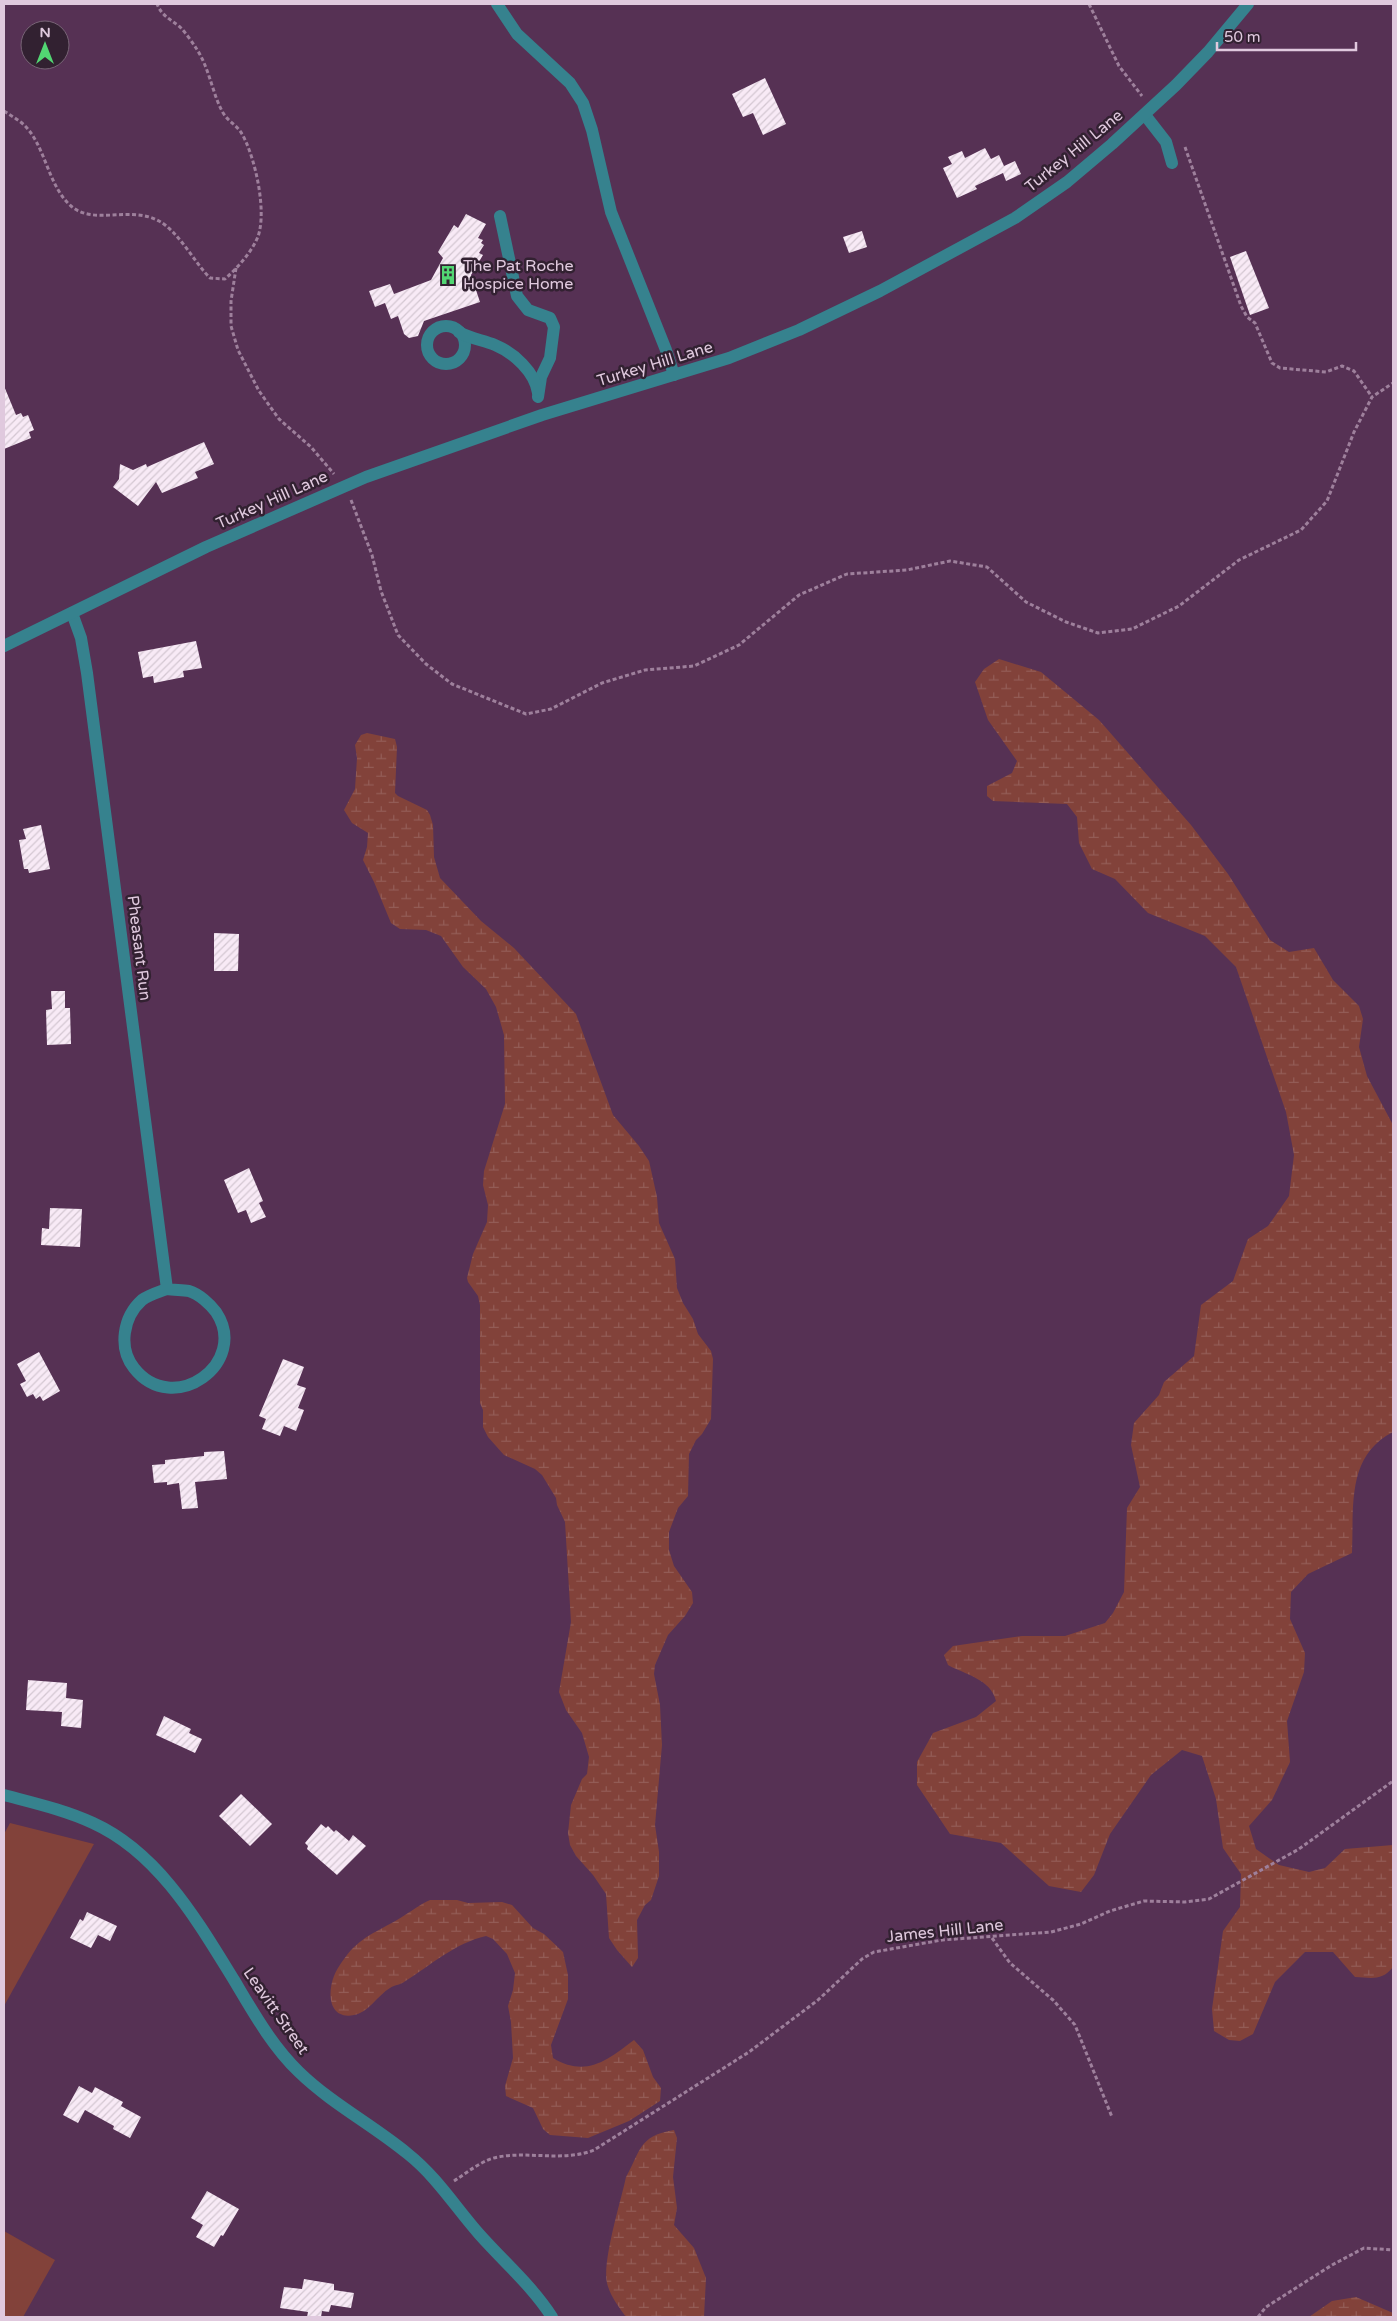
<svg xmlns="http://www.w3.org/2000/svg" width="1397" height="2321" font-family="'Varela Round',sans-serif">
	<defs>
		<pattern id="wetland-marsh" width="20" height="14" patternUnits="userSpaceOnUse" patternTransform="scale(1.25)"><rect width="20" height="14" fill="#82423a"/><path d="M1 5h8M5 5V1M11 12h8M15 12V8" fill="none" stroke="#935c56"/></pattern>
		<pattern id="building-hatch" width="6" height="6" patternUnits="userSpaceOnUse" patternTransform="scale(1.25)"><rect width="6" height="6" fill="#f8eaf6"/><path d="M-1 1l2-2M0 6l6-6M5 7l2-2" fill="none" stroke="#d4c7d2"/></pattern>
	</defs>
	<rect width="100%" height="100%" fill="#563154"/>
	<g fill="url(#wetland-marsh)">
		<path d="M999,659L1041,672L1099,720L1191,825L1228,874L1270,940L1289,952L1314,948L1333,980L1359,1006L1363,1019L1359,1047L1367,1076L1393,1125V1432C1346,1456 1354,1507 1352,1553L1308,1574L1291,1592L1290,1619L1305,1653L1304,1672L1287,1721L1290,1762L1272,1800L1249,1826L1256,1849L1279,1865L1309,1872L1325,1868L1345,1849L1393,1845V1967C1382,1981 1372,1978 1355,1977L1333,1952H1305L1275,1982L1253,2034L1240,2041L1229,2040L1214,2031L1212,2009L1223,1931L1240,1907L1241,1874L1223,1848L1216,1799L1202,1756L1182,1750L1151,1775L1110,1834L1094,1875L1081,1892L1049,1886L1001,1843L950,1834L917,1785V1762L933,1733L976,1717L996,1701C991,1679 964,1674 948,1665L944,1655L953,1646L1022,1636H1065L1105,1623L1113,1613L1124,1592L1127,1508L1140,1487L1131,1445L1134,1423L1159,1395L1164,1382L1194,1356L1201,1305L1233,1281L1248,1239L1268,1226L1289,1196L1294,1155L1286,1112L1236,967L1205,936L1148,913L1115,879L1092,869L1079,843L1077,817L1067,804L993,801L987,796V786L1012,773L1017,761L988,720L975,682L984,669Z"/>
		<path d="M367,733L395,739L397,747L395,793L398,796L427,810L430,815L433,825L434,857L440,878L481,921L514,948L576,1014L613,1115L639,1146L649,1161L657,1197L659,1223L675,1259L677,1288L683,1303L693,1319L698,1334L711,1351L713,1359L711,1419L702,1434L696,1440L689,1454L688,1496L678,1508L669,1532V1550L674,1566L692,1592L693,1603L685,1616L668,1635L655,1665L654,1674L660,1705L662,1745L655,1825L659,1852V1876L651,1900L645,1905L637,1920L638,1958L632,1967L617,1950L609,1938L606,1894L593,1875L576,1856L570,1845L568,1833L571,1805L582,1779L587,1774L589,1757L582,1733L566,1710L559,1692L571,1622L565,1522L557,1505L556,1498L542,1475L535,1469L504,1455L488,1437L483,1427V1410L480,1403V1305L478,1296L468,1282L467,1278L473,1254L487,1222L488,1205L483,1185L484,1171L505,1104L504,1035L496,1007L486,989L463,967L441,936L426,930L400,929L391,923L374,882L363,860L367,847L368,833L352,823L344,810L355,789L357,758L355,745L361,735Z"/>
		<path d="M430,1900H457L468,1903L502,1902L512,1905L533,1928L544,1934L563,1952L568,1975V1999L551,2045L553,2058C586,2078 608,2060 634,2040L643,2050L653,2077L661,2088L660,2101L629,2121L588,2138L550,2135L543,2129L533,2108L506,2096L505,2086L513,2058L511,2022L508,2006L513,1990L515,1973L507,1954L493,1939L486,1936C455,1943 431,1965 404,1982C400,1985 394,1985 390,1988C378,1995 368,2013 354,2015C329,2020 327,1994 334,1976C337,1968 347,1954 353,1948C369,1932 390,1926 408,1913C416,1908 421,1904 430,1900Z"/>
		<path d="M674,2130L677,2138L673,2177L677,2208L674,2225L694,2248L706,2278L704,2317H626C619,2307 610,2296 607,2283C602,2261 621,2201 626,2177C641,2151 638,2136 674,2130Z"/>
		<path d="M1356,2297L1393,2313V2317H1309L1332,2301Z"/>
	</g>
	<g fill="#82423a">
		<path d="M10,1823L94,1844L4,2006V1834Z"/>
		<path d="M4,2231L55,2260L23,2317H4Z"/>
	</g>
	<g fill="url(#building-hatch)">
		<path d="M765,78L786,124L763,135L753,113L743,117L732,94Z"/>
		<path d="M985,148L991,159L999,155L1004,166L1015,161L1021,174L1006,181L1003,173L975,186L977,189L957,198L943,168L952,164L948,157L962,151L965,158Z"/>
		<path d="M466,214L486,224L478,238L483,240L481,243L484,245L479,253L483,255L471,275L480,302L424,321L418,336L409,338L404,334L398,316L391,319L385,303L375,307L369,291L390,284L394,294L431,280L443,258L438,252L454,225L458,228Z"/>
		<path d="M862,231L867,247L849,253L843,237Z"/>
		<path d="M1246,251L1269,308L1250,315L1230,257Z"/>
		<path d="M4,386L16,415L21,413L23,417L28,415L34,430L29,432L31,438L4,449Z"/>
		<path d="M204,442L214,464L195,472L198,478L162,493L156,482L138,506L113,487L119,479L120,464L133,470L146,464L147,467Z"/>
		<path d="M196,641L202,668L183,671L184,677L154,683L153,676L143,678L138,652Z"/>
		<path d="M41,825L50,869L29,873L28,869H24L19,840L26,839L23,829Z"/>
		<path d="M214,933L239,934L238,971H214Z"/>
		<path d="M51,991H65V1008H70L71,1044L47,1045L46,1010L52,1009Z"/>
		<path d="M249,1168L263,1201L259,1203L266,1217L251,1223L246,1210L238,1213L224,1180Z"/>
		<path d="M50,1208L82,1209L80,1247L41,1245L42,1228L49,1229Z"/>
		<path d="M39,1352L60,1391L43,1401L40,1396L36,1399L33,1394L27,1397L20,1384L26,1381L17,1364Z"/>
		<path d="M283,1359L304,1367L297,1385L306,1388L298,1408L304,1410L296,1431L284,1426L280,1436L262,1429L266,1419L259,1416Z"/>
		<path d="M224,1451L227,1479L195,1482L198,1508L182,1509L179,1483L167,1485V1482L154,1483L152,1465L165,1464V1460L204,1456V1452Z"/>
		<path d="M28,1680L67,1683L66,1698L83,1700L81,1728L61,1726L62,1712L26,1710Z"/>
		<path d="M164,1716L191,1729L189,1733L202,1739L195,1753L156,1735Z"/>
		<path d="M241,1794L272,1824L250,1846L219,1816Z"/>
		<path d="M321,1824L326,1828L328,1826L334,1832L336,1830L349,1841L353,1835L366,1846L337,1875L307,1849L308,1846L305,1843Z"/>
		<path d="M87,1912L117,1926L110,1941L98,1935L91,1948L70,1938L80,1919L83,1921Z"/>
		<path d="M79,2086L92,2093L95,2087L123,2102L121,2106L141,2117L130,2138L113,2129L114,2126L85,2110L78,2123L63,2115Z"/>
		<path d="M207,2191L239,2209L223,2236L221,2235L214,2247L196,2237L203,2225L191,2218Z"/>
		<path d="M304,2279L334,2284V2290L354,2293L351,2308L331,2305L329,2312L322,2311L321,2317H307L308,2312L280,2308L284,2287L302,2289Z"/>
	</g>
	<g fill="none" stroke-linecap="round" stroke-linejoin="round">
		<g stroke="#9e809c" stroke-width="3" stroke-dasharray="4 2.5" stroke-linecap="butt">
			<path d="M1089,4L1119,66L1142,96"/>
			<path d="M4,111C10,115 17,119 23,124C46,145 47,185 71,206C94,226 130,205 159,221C179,232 194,262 210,278L225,279C237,268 249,255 256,241C269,217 255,156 242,134C237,125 227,121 222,111C212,92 209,67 196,48C192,42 186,33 180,27C170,19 162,16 157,4"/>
			<path d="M1185,147L1241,306L1247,317L1255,323L1272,363L1280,368L1326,372L1342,366L1354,371L1372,397"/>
			<path d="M236,268L231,301V326L238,350L259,391L279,419L311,447L334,474"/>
			<path d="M351,500L372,555L381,591L398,635L426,664L452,684L526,714L551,709L602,683L645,670L694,666L739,645L799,595L847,574L907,570L950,561L987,567L1026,602L1066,622L1098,633L1132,629L1179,606L1239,560L1301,530L1327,501L1354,432L1372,397L1393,383"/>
			<path d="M992,1938L1010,1963L1053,2000L1075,2025L1112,2117"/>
			<path d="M454,2181C468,2172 482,2160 498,2157C529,2151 564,2162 594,2150L749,2052L818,2000L862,1959L874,1952L942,1940L1051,1932L1081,1924L1110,1911L1144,1901L1185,1902L1209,1899L1299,1849L1393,1781"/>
			<path d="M1258,2317L1266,2307L1332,2265L1364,2248L1393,2250"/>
		</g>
		<g stroke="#36828e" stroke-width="12">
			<path d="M497,4L517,34L570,83L583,103L592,130L611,212L666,350L674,375"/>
			<path d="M1145,115L1166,142L1172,163"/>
			<path d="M500,216L517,296L528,310L550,318L554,327L550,358L541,377L538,397"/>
			<circle cx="446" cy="345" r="19"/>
			<path d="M459,332C471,339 483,340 495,345C514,353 535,372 538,393"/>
			<path d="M72,613L81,638L87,673L167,1289C174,1290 182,1290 189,1291C199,1294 210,1304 216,1312C250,1363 173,1418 134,1368C118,1348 123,1317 142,1300C149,1295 159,1292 167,1289"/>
			<path d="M4,646L206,547L366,477L542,415L729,358L799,330L880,291L1015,218L1067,182L1112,144L1176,85L1208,52L1248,4"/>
			<path d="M4,1795C34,1803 65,1810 93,1823C159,1853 198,1922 234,1980C253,2012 272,2046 299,2072C332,2104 373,2125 408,2154C437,2177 456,2208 480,2235C505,2263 532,2286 552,2317"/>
		</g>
	</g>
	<defs>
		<g id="building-bare" transform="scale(1.5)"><path d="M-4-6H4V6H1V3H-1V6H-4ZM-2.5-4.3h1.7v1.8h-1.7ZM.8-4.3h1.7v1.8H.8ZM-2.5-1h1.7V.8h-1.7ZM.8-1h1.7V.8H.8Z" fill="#52d673" stroke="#322131" stroke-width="2.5" paint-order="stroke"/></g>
	</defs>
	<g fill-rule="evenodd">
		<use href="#building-bare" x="448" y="275"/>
	</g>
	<g text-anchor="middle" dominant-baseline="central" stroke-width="5" stroke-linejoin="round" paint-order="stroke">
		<g font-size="16" fill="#e0c9de" stroke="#322131">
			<text transform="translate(1074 151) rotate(-39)">Turkey Hill Lane</text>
			<text transform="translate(655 364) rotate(-17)">Turkey Hill Lane</text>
			<text transform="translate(272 500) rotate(-24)">Turkey Hill Lane</text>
			<text transform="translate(139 948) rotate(83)">Pheasant Run</text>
			<text transform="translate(945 1931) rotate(-6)">James Hill Lane</text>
			<text transform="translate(276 2011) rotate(55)">Leavitt Street</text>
		</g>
		<g font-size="16" fill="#e0c9de" stroke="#322131" text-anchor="start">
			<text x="463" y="266">The Pat Roche<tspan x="463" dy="18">Hospice Home</tspan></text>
		</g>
	</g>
	<rect width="1397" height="2321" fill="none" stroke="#e0c9de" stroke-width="10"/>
	<g transform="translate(45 45)"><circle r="24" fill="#322131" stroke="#786476"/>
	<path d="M0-4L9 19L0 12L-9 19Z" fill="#52d673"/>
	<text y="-8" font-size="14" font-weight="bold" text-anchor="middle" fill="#e0c9de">N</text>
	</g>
	<path d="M1217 42v8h139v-8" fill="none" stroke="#e0c9de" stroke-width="2.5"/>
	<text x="1224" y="42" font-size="15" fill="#e0c9de" stroke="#322131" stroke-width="4" paint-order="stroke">50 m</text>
</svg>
